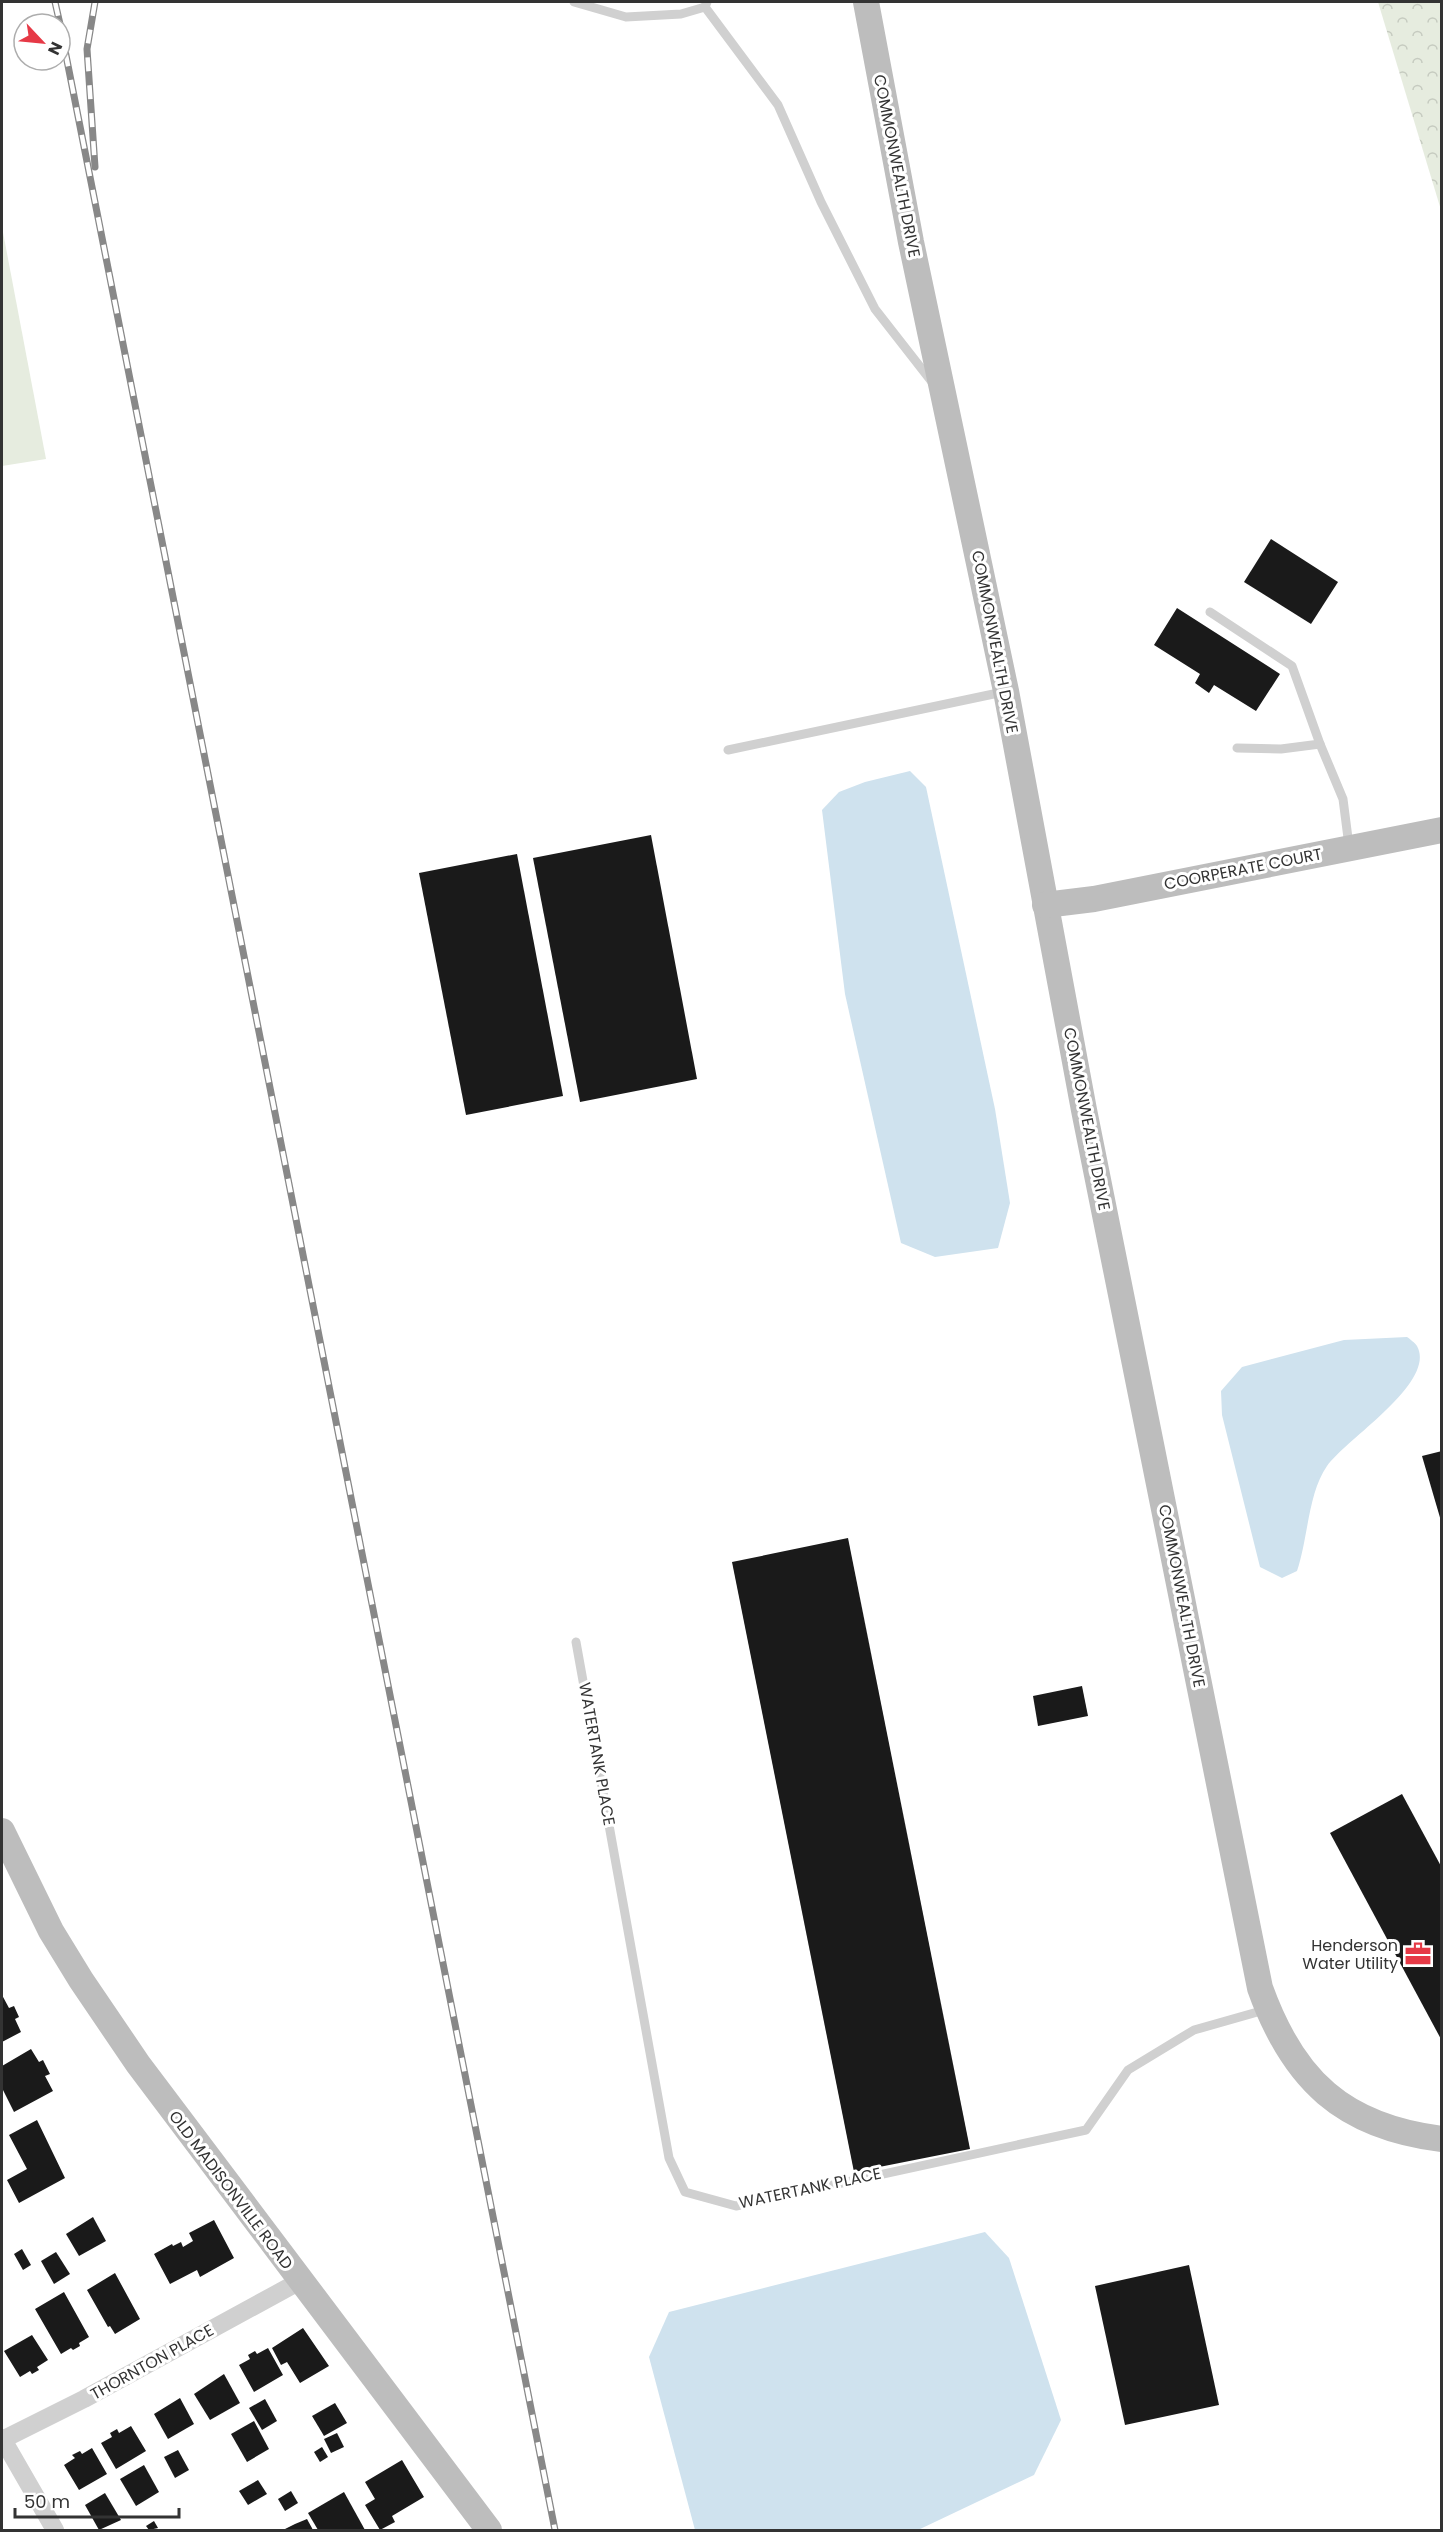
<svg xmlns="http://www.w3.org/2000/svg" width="1443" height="2532" font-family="Poppins,sans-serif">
	<defs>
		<pattern id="forest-crowns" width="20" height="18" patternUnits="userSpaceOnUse" patternTransform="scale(1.5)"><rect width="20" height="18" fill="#e6ecdf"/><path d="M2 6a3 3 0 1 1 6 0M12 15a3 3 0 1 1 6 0" fill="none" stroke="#c6cbc0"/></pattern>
	</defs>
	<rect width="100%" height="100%" fill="#fff"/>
	<path fill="url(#forest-crowns)" d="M1378,2H1441V210Z"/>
	<path fill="#e6ecdf" d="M2,227L46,459L2,466Z"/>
	<g fill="#cfe2ee">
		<path d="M910,771L926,787L995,1109L1010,1203L998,1248L935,1257L901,1243L845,994L822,810L839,792L865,782Z"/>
		<path d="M1407,1337C1410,1339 1415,1343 1417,1346C1437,1382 1346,1439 1327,1466C1308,1493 1308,1539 1297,1571L1282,1578L1260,1567L1222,1415L1221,1391L1242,1367L1344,1340Z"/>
		<path d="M985,2232L1009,2258L1061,2420L1034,2475L918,2530H695L649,2357L669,2312Z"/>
	</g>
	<g fill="#1a1a1a">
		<path d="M1271,539L1338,582L1311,624L1244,582Z"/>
		<path d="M1177,608L1280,674L1256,711L1214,685L1209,693L1195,683L1200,674L1154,645Z"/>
		<path d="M651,835L697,1079L580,1102L533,858Z"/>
		<path d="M517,854L563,1096L466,1115L419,873Z"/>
		<path d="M1442,1451V1521H1441L1422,1456Z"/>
		<path d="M848,1538L970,2149L854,2172L732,1562Z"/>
		<path d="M1082,1686L1088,1716L1038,1726L1033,1696Z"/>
		<path d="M1402,1794L1442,1868V2041L1330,1833Z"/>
		<path d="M2,1995L9,2008L14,2006L19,2017L15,2019L21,2032L2,2042Z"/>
		<path d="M31,2049L39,2062L43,2060L50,2074L45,2076L53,2091L14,2112L2,2088V2066Z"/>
		<path d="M37,2120L65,2178L19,2203L7,2180L27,2169L9,2135Z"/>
		<path d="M93,2217L106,2241L79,2256L66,2234Z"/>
		<path d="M214,2220L234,2258L200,2277L197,2270L170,2284L154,2254L172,2244L173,2246L181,2242L183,2247L193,2241L189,2233Z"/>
		<path d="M22,2249L31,2265L23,2270L14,2254Z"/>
		<path d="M56,2252L70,2274L54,2284L41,2261Z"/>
		<path d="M1189,2265L1219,2405L1125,2425L1095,2286Z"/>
		<path d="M115,2273L140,2319L115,2334L110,2326L108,2327L87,2290Z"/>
		<path d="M64,2292L89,2337L79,2343L80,2346L73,2350L71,2348L61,2354L35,2309Z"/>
		<path d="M303,2328L329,2366L300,2383L287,2362L281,2365L272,2348Z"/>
		<path d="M32,2335L48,2360L37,2367L39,2370L32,2374L30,2371L20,2377L4,2351Z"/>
		<path d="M268,2348L283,2375L254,2392L239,2365L250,2359L248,2355L255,2351L257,2354Z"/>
		<path d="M224,2374L240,2403L210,2420L194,2394Z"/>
		<path d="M180,2398L194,2424L168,2439L154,2414Z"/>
		<path d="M265,2399L277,2421L262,2430L249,2408Z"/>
		<path d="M335,2403L347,2423L324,2436L312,2416Z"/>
		<path d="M254,2421L269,2449L247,2462L231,2434Z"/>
		<path d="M131,2426L146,2451L116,2469L101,2443L112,2437L110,2433L117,2429L119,2433Z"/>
		<path d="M337,2433L344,2447L331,2453L324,2439Z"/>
		<path d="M322,2447L328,2457L320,2462L314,2452Z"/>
		<path d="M92,2448L107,2474L79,2490L64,2465L75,2458L72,2455L80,2451L82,2454Z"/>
		<path d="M178,2450L189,2470L175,2478L164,2457Z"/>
		<path d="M402,2460L424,2497L392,2516L395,2522L380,2530L365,2505L375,2499L365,2482Z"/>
		<path d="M144,2465L159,2492L136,2506L120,2479Z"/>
		<path d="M258,2480L267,2494L248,2505L239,2491Z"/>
		<path d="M291,2491L298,2503L285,2511L278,2499Z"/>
		<path d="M344,2492L365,2530H318L308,2513Z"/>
		<path d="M105,2493L121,2520L99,2530L85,2505Z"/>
		<path d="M307,2519L313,2530H283L295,2524Z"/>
		<path d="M154,2521L158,2528L149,2530L146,2526Z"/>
	</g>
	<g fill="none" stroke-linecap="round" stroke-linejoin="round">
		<g stroke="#d0d0d0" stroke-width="9">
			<path d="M574,2L626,17L681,14L705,7"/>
			<path d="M707,2L705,7L778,105L821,202L875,309L932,382"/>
			<path d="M1210,612L1292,666L1320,744"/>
			<path d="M1237,748L1281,749L1320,744L1343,799L1349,846"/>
			<path d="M728,750L1003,692"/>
			<path d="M576,1642L669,2158L685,2192L736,2206L1086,2130L1128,2070L1194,2030L1268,2009"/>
		</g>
		<g stroke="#d0d0d0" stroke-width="18">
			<path d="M2,2438L55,2530"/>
			<path d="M2,2440L84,2399L300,2281"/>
		</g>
		<g stroke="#bdbdbd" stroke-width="26">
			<path d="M866,2L911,242L1006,691L1084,1110L1260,1988C1293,2080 1343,2127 1442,2139"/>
			<path d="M1045,905L1094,899L1442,830"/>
			<path d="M2,1831L51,1931L81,1980L138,2064L489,2530"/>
		</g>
		<g stroke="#888" stroke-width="7">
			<g id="rail">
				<path d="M55,2L60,24"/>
				<path d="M95,2L87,49L95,167"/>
				<path d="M60,25L555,2530"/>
			</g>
		</g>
		<use href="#rail" stroke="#fff" stroke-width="4.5" stroke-dasharray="14" stroke-linecap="butt"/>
	</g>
	<defs>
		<g id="office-bare" transform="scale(2.07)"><path d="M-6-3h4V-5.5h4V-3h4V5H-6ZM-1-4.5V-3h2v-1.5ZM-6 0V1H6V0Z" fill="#e63946" stroke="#fff" stroke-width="2.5" paint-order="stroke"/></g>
	</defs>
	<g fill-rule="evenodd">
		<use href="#office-bare" x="1418" y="1954"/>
	</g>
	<g text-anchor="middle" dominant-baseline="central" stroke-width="6" stroke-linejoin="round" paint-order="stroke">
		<g font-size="16" fill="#333" stroke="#fff">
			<text transform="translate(897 166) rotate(79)">COMMONWEALTH DRIVE</text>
			<text transform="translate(995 642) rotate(79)">COMMONWEALTH DRIVE</text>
			<text transform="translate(1243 869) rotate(-11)">COORPERATE COURT</text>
			<text transform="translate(1087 1119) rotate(79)">COMMONWEALTH DRIVE</text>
			<text transform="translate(1182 1596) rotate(79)">COMMONWEALTH DRIVE</text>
			<text transform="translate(597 1754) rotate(80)">WATERTANK PLACE</text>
			<text transform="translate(810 2188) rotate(-12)">WATERTANK PLACE</text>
			<text transform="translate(231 2190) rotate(53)">OLD MADISONVILLE ROAD</text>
			<text transform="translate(152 2362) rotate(-29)">THORNTON PLACE</text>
		</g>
		<g font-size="16" fill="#333" stroke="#fff" text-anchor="end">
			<text x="1398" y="1945">Henderson<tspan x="1398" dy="18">Water Utility</tspan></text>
		</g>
	</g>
	<rect width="1443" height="2532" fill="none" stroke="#333333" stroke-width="6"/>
	<g transform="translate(42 42) rotate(116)"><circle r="28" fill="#ffffff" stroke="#adadad" stroke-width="1.5"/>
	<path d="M0-4.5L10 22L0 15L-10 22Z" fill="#e63946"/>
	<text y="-9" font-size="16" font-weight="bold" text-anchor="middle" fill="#333333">N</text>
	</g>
	<path d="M15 2508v9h164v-9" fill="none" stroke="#333333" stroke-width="3"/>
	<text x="24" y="2508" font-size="18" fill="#333333" stroke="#ffffff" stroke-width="4.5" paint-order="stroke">50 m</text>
</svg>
